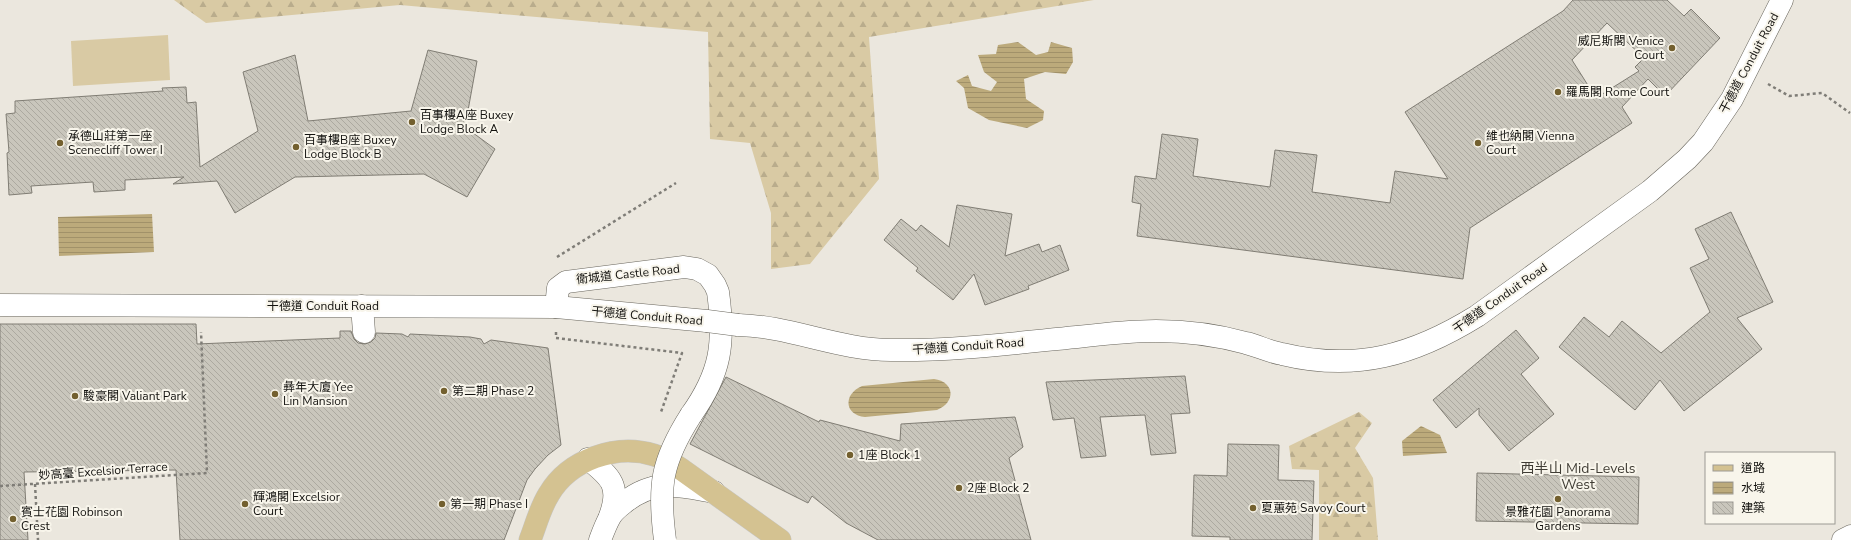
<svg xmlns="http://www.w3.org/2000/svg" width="1851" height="540" font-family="'Nunito Sans','Noto Sans TC',sans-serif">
	<defs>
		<pattern id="forest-firs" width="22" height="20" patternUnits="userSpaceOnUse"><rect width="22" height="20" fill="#d9caa4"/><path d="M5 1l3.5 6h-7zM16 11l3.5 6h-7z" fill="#b9ac8c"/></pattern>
		<pattern id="water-rules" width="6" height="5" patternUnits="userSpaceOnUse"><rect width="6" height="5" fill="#bcaa7b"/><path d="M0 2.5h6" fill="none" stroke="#a19169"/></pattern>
		<pattern id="building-back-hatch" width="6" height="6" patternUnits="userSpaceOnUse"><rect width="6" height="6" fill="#c9c6bc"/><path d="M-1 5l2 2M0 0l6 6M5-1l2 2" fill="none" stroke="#aca9a0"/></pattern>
	</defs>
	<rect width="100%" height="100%" fill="#ebe7de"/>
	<g fill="url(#forest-firs)">
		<path d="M174,0H1094L869,37L879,179L810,264L771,269V213L750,143L710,139L708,32L400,5L206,23Z"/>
		<path d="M1359,412L1372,423L1355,448L1373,478L1378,540H1319V470L1292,469L1289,446Z"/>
	</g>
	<path fill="#d9caa4" d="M168,35L170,80L73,86L71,41Z"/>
	<g fill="url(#water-rules)">
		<path d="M1018,42L1036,55L1048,52L1051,42L1072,48L1073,62L1066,74L1045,72L1024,79L1026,99L1044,111L1043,120L1027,128L989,120L968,108L964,88L956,81L968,75L972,86L991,91L997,82L984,72L978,55L996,54L998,45Z"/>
		<path d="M152,214L154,252L59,256L58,217Z"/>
		<path d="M934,379C955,382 956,402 937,410L865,417C844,415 843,394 862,386Z"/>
		<path d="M1421,426L1440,435L1447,453L1403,456L1402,441Z"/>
	</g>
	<g fill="url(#building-back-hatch)" stroke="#807d74" fill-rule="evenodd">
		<path d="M1573,0H1667L1684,16L1691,9L1720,38L1665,96L1648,79L1622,107L1632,123L1470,228L1463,279L1137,236L1141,204L1132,202L1135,176L1156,179L1162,134L1198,139L1193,176L1270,187L1275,150L1317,155L1312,192L1390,203L1395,171L1448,179L1405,112L1563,11ZM1607,23L1644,58L1635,67L1639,71L1596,98L1572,60Z"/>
		<path d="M428,50L477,61L465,127L495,149L467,197L424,174L295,177L235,213L217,181L173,184L184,177L125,180V190L94,192L93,182L31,186L32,193L9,195L7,153L9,152L6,114L15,113V101L163,91L162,88L186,87L187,103L196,102L200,167L258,131L243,72L295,55L308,121L411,111Z"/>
		<path d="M957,205L1012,214L1005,256L1039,244L1042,252L1060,245L1069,270L1028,286L1029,289L985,305L974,274L953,300L916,271L918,268L884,240L901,219L916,231L921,225L949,247Z"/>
		<path d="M1731,212L1773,302L1737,318L1762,349L1684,411L1660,380L1635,410L1559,347L1584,317L1609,337L1622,321L1661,353L1710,312L1690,268L1709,259L1695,229Z"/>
		<path d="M0,324H196L197,344L340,338V331H351L354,339L358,343L365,344L371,342L375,338L376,333L402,334L408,337L410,334L470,337L481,339L484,344L491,340L548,348L561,445L548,455L535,469L527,480L504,540H180L176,470L24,472L28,540H0Z"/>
		<path d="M1516,330L1539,358L1521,374L1554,414L1509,451L1479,415V408L1456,428L1433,400Z"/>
		<path d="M1185,376L1190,413L1171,414L1176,453L1151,455L1145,415L1100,417L1106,456L1081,458L1074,418L1053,420L1046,382Z"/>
		<path d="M726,377L819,422L820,420L900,441L901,424L1015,417L1023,447L1009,458L1031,540H878L846,523L812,496L808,503L690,444Z"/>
		<path d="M1228,444L1279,445L1278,480L1314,481L1312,540H1230V537L1192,536L1194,475L1227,476Z"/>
		<path d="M1477,473L1639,477L1638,524L1476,521Z"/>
	</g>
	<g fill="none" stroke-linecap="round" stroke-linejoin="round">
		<g stroke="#69665d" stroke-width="23">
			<g id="minor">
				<path d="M0,305L556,307L707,321"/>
				<path d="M362,306L364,332"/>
				<path d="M556,307L558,288L566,282L684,267L697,269L708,275L715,285L718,292C725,343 721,373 691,415"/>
				<path d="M738,325C790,326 839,350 891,350C953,351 1015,343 1077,337C1103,334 1129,331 1156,331C1186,331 1217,335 1246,343C1258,346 1270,352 1282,354C1356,372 1414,355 1477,316L1650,191L1687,159L1703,142L1732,99L1782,0"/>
				<path d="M588,459C611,477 621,486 610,516"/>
				<path d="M600,540C603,532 606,524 610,517C613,511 620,506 625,502C655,478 680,486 714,492"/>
				<path d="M1843,540L1851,536"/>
			</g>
		</g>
		<g stroke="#c6c6c5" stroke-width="23">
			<path id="major" d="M530,540C536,525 540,508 549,494C569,460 616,443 654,455C664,458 672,463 681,469L780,540"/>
		</g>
		<g stroke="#7f7d77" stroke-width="2.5" stroke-dasharray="3 3" stroke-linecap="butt">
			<path d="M1768,84L1789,96L1822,93L1850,113"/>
			<path d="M557,257L676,183"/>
			<path d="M556,332V338L682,353L661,412"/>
			<path d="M35,484L38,540"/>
			<path d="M0,486L207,473L201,332"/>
		</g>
		<use href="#minor" stroke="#fff" stroke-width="22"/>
		<use href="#major" stroke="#d4c291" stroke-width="22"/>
		<g stroke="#69665d" stroke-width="23" stroke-linecap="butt">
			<g id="minor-bridge">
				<path d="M707,321L738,325"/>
				<path d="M665,540C658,486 661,462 691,415"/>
			</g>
		</g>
		<use href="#minor-bridge" stroke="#fff" stroke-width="22"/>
	</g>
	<g fill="#73602f" stroke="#f8f5eb" stroke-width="1.5">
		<circle cx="1672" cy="48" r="4"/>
		<circle cx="1558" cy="92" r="4"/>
		<circle cx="412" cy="122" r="4"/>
		<circle cx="60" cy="143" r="4"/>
		<circle cx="1478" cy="143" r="4"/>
		<circle cx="296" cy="147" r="4"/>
		<circle cx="444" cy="391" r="4"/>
		<circle cx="275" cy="394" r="4"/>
		<circle cx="75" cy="396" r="4"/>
		<circle cx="850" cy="455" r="4"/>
		<circle cx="959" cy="488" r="4"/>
		<circle cx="1558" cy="499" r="4"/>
		<circle cx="245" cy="504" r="4"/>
		<circle cx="442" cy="504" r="4"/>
		<circle cx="1253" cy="508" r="4"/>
		<circle cx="13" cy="519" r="4"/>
	</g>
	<g text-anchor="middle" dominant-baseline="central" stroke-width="4" stroke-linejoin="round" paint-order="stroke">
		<g font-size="12" fill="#13120f" stroke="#f8f5eb" text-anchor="start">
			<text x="1664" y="41" text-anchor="end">威尼斯閣 Venice<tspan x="1664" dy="14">Court</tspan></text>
			<text x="1566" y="92">羅馬閣 Rome Court</text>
			<text x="420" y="115">百事樓A座 Buxey<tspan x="420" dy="14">Lodge Block A</tspan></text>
			<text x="68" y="136">承德山莊第一座<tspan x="68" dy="14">Scenecliff Tower I</tspan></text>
			<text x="1486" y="136">維也納閣 Vienna<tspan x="1486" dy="14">Court</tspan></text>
			<text x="304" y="140">百事樓B座 Buxey<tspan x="304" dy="14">Lodge Block B</tspan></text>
			<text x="283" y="387">彝年大廈 Yee<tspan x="283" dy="14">Lin Mansion</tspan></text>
			<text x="452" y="391">第二期 Phase 2</text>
			<text x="83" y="396">駿豪閣 Valiant Park</text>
			<text x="858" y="455">1座 Block 1</text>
			<text x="967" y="488">2座 Block 2</text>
			<text x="253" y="497">輝鴻閣 Excelsior<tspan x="253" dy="14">Court</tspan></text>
			<text x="450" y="504">第一期 Phase I</text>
			<text x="1261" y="508">夏蕙苑 Savoy Court</text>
			<text x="21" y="512">賓士花園 Robinson<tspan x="21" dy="14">Crest</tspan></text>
			<text x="1558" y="512" text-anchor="middle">景雅花園 Panorama<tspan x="1558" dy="14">Gardens</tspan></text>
		</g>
		<g font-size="12" fill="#13120f" stroke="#f8f5eb">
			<text transform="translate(1749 63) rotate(-62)">干德道 Conduit Road</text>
			<text transform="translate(628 274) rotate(-6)">衛城道 Castle Road</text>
			<text transform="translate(1500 298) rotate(-35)">干德道 Conduit Road</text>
			<text x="323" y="306">干德道 Conduit Road</text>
			<text transform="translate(647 316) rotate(5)">干德道 Conduit Road</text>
			<text transform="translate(968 346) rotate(-4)">干德道 Conduit Road</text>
			<text transform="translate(103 471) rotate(-4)">妙高臺 Excelsior Terrace</text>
		</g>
		<g font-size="14" fill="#403d35" stroke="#f8f5eb">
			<text x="1578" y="468">西半山 Mid-Levels<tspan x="1578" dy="16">West</tspan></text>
		</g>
	</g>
	<rect x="1705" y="452" width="130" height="72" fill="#f8f5eb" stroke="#9c9a93"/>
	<rect x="1713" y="465" width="20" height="6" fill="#d4c291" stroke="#9c9a93"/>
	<text x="1741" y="472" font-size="12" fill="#13120f">道路</text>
	<rect x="1713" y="482" width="20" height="12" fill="url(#water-rules)" stroke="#9c9a93"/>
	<text x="1741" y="492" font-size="12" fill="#13120f">水域</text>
	<rect x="1713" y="502" width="20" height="12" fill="url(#building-back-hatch)" stroke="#9c9a93"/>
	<text x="1741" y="512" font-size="12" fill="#13120f">建築</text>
</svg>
